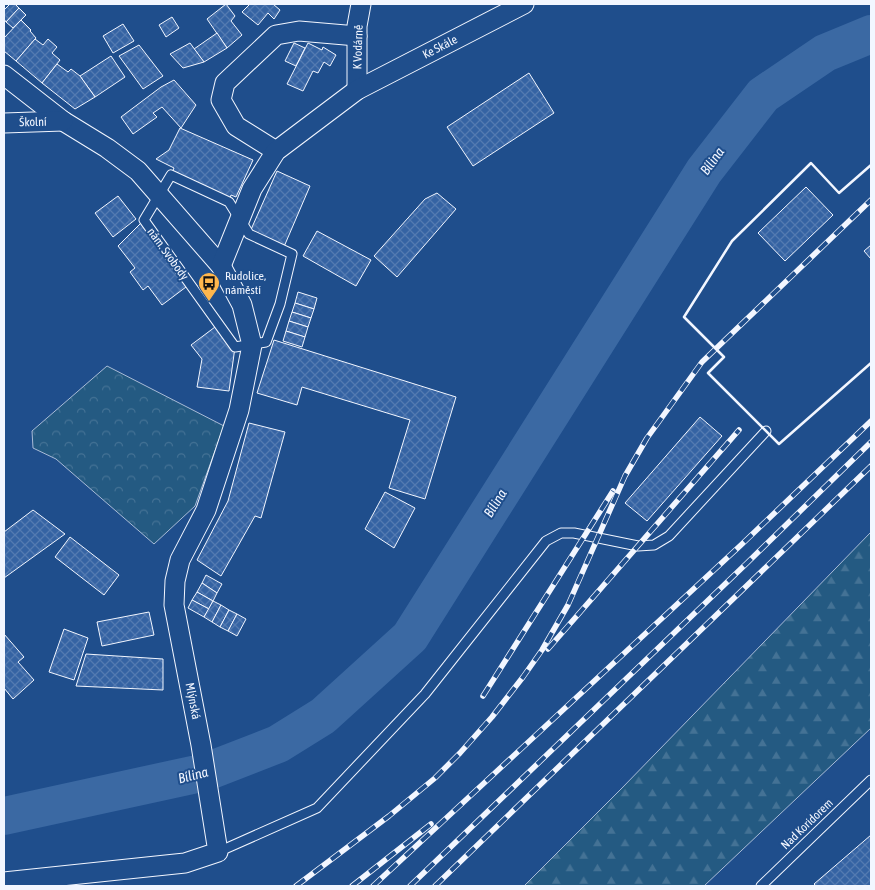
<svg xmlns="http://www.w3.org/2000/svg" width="875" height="890" font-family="'Asap Condensed',sans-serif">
	<defs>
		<pattern id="forest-firs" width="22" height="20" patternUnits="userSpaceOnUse" patternTransform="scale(1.25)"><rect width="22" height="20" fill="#245a82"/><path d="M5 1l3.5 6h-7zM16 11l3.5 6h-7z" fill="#447295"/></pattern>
		<pattern id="park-crowns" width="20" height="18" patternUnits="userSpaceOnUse" patternTransform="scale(1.25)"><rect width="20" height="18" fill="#245a82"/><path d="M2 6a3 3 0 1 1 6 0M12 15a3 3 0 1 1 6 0" fill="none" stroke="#447295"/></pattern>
		<pattern id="building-cross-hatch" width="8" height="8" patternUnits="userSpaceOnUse" patternTransform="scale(1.25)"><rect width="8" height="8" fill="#3563a3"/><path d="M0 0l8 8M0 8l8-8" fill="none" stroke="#537ab1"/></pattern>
	</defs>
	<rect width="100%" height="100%" fill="#1f4e8c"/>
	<path fill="url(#forest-firs)" stroke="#a8bbd7" d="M871,532V728L704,886H524L622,788Z"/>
	<path fill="url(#park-crowns)" stroke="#a8bbd7" d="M107,366L224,426L195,506L154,544L56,459L33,448L32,431Z"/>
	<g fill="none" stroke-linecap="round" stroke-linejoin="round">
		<path stroke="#3b69a3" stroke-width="38" d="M4,816L206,772L278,744L323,716L410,637L704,171L763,95L825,53L871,34"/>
	</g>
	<g fill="url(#building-cross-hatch)" stroke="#f2f6ff">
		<path d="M10,4H15L19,8L6,22L4,19V10Z"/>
		<path d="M226,4L235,16L231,21L242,35L227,48L207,19Z"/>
		<path d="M250,4H273L280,10L274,19L268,13L258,25L242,12Z"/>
		<path d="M19,8L26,15L13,28L6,22Z"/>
		<path d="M172,17L179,28L166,37L159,25Z"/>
		<path d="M21,20L31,30L30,31L36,38L16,61L4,51V38Z"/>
		<path d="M123,24L134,41L113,53L103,36Z"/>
		<path d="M217,33L227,48L204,62L194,49Z"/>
		<path d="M35,39L43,45L48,39L57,47L52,53L60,60L42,83L16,61Z"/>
		<path d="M190,43L204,62L183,68L170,54Z"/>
		<path d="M294,43L305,48L296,66L285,61Z"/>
		<path d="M308,43L322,50L323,47L336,55L330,66L324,62L318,73L313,71L303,91L287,84Z"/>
		<path d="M139,45L163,76L143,89L119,56Z"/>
		<path d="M111,56L125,77L95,97L80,76Z"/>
		<path d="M57,64L68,72L71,69L80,76L95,97L75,109L42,83Z"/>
		<path d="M529,73L554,113L473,166L447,127Z"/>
		<path d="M174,80L196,105L181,128L162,107L153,113L157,117L133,134L121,117L161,87Z"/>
		<path d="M180,128L253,160L236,197L231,195L229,202L171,175L174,168L156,159L169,150Z"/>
		<path d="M277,171L310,186L283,249L249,234Z"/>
		<path d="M806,187L833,215L785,261L758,233Z"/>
		<path d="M437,193L456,209L397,277L374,256L425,199Z"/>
		<path d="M118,196L136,219L113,237L95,213Z"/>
		<path d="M144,220L190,284L162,305L148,286L143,290L130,272L135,268L118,246Z"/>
		<path d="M317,231L371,260L356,286L303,256Z"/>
		<path d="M871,245V259L864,251Z"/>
		<path d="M298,292L317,298L314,309L295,303Z"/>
		<path d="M295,303L314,309L311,318L292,312Z"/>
		<path d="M292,312L311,318L308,327L289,321Z"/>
		<path d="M289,321L308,327L305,337L286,331Z"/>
		<path d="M219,324L235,347L229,391L197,387L202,359L191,345Z"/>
		<path d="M286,331L305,337L302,347L283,341Z"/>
		<path d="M274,340L456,397L425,499L389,488L410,420L302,387L297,405L257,393Z"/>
		<path d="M700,417L722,436L647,521L625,503Z"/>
		<path d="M249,423L285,432L261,518L255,516L221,576L197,560L228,501Z"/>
		<path d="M385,492L415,508L394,548L365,529Z"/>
		<path d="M33,510L65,534L4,578V532Z"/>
		<path d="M70,537L119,575L104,595L55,557Z"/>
		<path d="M206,575L222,584L217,593L202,583Z"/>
		<path d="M202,583L217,593L213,601L197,592Z"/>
		<path d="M197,592L213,601L209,609L192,600Z"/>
		<path d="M192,600L209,609L204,617L188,608Z"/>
		<path d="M213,601L221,605L212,622L204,617Z"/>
		<path d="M221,605L229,610L220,627L212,622Z"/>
		<path d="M229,610L237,614L228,631L220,627Z"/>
		<path d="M149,612L154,635L102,646L97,622Z"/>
		<path d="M237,614L246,619L237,636L228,631Z"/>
		<path d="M64,629L88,638L74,680L49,672Z"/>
		<path d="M4,634L24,657L18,662L34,680L13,699L4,688Z"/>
		<path d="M86,654L163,659V690L76,686Z"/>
		<path d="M871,835V886H816L814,884Z"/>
	</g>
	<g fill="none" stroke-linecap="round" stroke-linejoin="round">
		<g stroke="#f2f6ff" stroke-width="11">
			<g id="service">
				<path d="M171,175L229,202L249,234L292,254L280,304L266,342L235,347L144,220Z"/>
				<path d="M218,852L317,808L425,694L546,541L561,533H574L638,546L654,545L669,536L766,431"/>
				<path d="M761,886L871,780"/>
			</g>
		</g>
		<g stroke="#f2f6ff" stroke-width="21">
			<g id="minor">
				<path d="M4,75L63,121L107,148L138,171L221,266L242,305L252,345L239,410L206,510L180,560L175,581L174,605L201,745L218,852L185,863L4,882"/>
				<path d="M357,90V26L361,4"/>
				<path d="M4,123L63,121"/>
				<path d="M276,151L236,126L221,100L225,83L276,35L299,31L357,36"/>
				<path d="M221,266L252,189L276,151L357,90L524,4"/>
			</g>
		</g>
		<use href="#service" stroke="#1f4e8c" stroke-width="9"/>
		<use href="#minor" stroke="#1f4e8c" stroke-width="19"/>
		<g stroke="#f2f6ff" stroke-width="5.5">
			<g id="rail">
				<path d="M548,649L739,430"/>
				<path d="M483,696L613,491"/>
				<path d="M296,886L389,816L435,778L460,753L492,717L523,677L542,650L568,605L625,476L647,438L702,362L871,200"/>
				<path d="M352,886L431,824"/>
				<path d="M373,886L741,545L871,421"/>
				<path d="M410,886L747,563L871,442"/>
				<path d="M435,886L871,466"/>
			</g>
		</g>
		<use href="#rail" stroke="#1f4e8c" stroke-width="4" stroke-dasharray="11" stroke-linecap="butt"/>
		<path stroke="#f2f6ff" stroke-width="2.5" d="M871,165L839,193L811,163L732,241L684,317L724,357L708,373L779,444L871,363"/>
	</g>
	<defs>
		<g id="bus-pin" transform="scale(1.125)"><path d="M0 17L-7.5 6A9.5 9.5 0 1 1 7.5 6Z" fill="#ffb74d" stroke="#1f4e8c"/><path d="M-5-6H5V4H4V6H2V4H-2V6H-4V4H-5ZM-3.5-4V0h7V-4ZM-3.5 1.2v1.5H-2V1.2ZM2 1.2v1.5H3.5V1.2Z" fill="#111"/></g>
	</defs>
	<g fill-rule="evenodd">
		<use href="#bus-pin" x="209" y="283"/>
	</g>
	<g text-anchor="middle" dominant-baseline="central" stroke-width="4" stroke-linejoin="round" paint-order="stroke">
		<g font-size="12" fill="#f2f6ff" stroke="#1f4e8c">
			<text transform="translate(358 47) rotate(-88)">K Vodárně</text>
			<text transform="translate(440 47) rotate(-27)">Ke Skále</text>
			<text transform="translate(33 122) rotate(-1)">Školní</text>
			<text transform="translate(168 254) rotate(54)">nám. Svobody</text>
			<text transform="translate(193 701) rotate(79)">Mlýnská</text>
			<text transform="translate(807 824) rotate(-44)">Nad Koridorem</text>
		</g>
		<g font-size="12" fill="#f2f6ff" stroke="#1f4e8c" text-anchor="start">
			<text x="225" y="276">Rudolice,<tspan x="225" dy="14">náměstí</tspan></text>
		</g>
		<g font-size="14" font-style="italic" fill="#f2f6ff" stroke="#1f4e8c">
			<text transform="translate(712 161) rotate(-54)">Bílina</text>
			<text transform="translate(495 503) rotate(-58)">Bílina</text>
			<text transform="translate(193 775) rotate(-14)">Bílina</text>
		</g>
	</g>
	<rect width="875" height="890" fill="none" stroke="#f2f6ff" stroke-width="10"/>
</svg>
